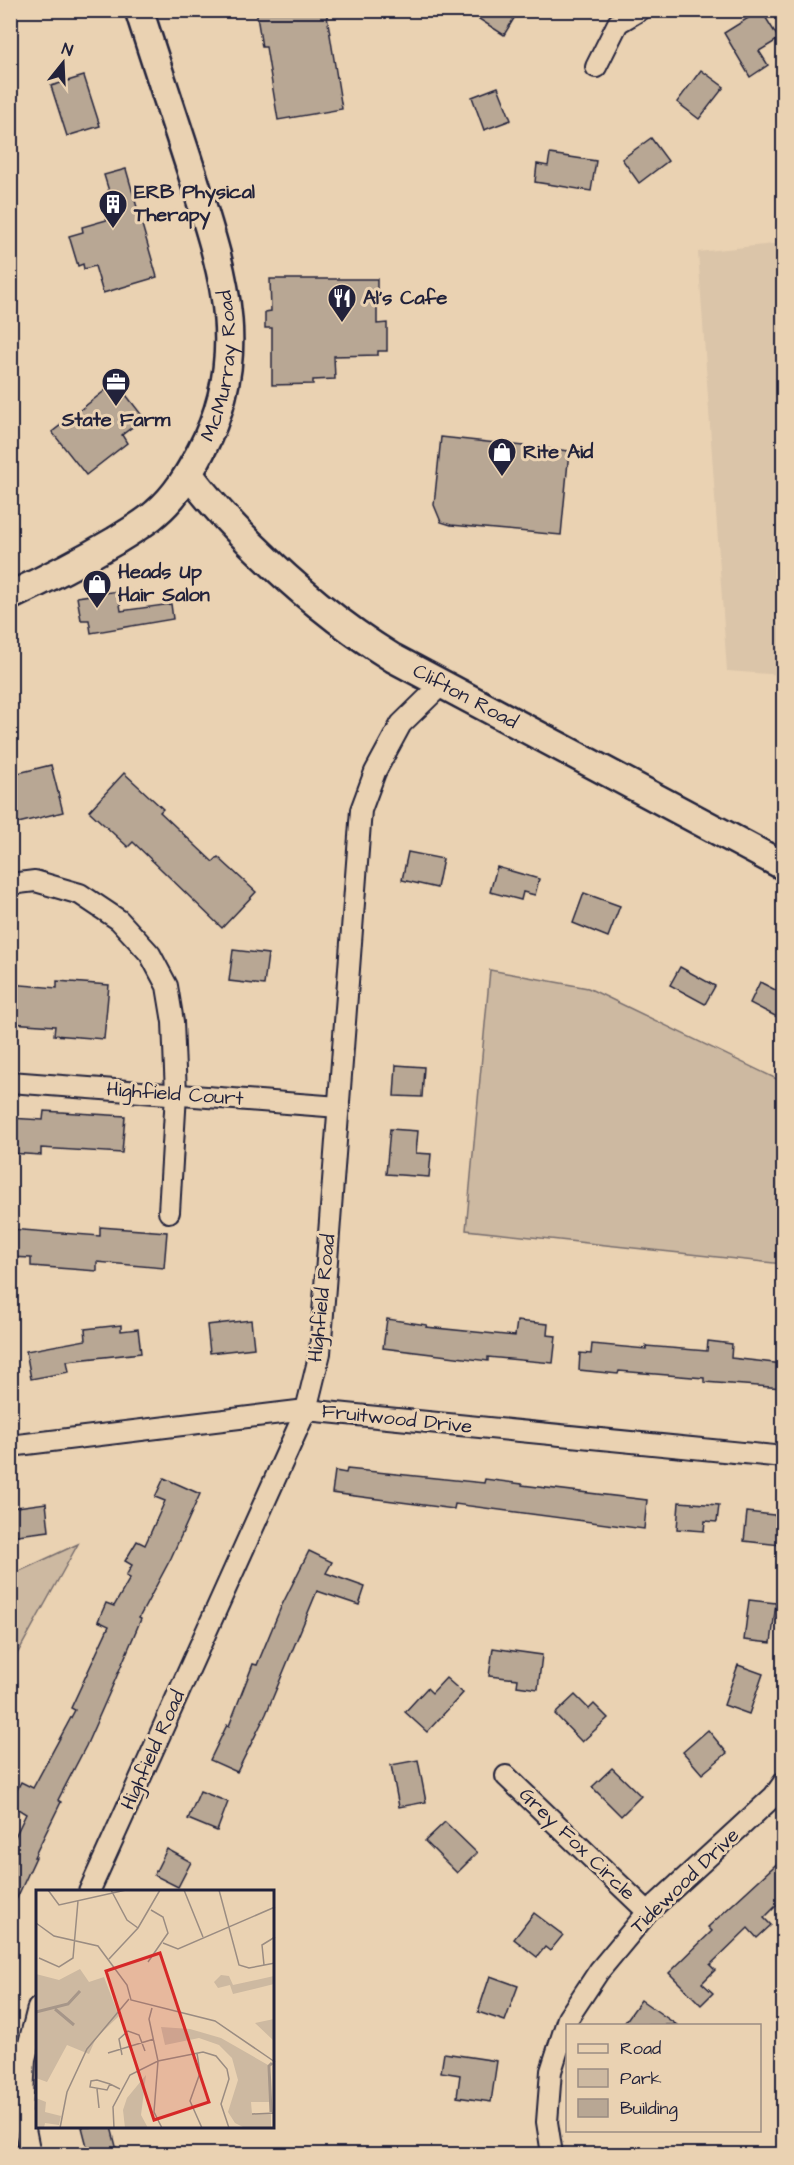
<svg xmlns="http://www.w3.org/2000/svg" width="794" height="2165" font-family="'Architects Daughter',sans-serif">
	<rect width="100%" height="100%" fill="#ead2b2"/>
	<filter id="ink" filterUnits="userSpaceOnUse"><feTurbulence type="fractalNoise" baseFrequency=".0167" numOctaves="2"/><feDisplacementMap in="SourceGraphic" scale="12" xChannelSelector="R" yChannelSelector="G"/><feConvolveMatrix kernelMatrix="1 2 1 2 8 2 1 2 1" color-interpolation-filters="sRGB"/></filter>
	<g filter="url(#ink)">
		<path fill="#dbc5a9" d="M783,243V675L727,671L698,252Z"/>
		<g fill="#cdb9a1" stroke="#786e6e" stroke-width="1.5">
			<path d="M490,970L588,988L783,1082V1264L466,1230Z"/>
			<path d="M78,1544L11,1665V1575Z"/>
		</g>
		<g fill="#b8a794" stroke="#22223b" stroke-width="1.5">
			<path d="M256,10H326L342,109L278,120L266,47H262Z"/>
			<path d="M465,10H519L504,35Z"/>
			<path d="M761,10L779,39L759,51L768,65L750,77L724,33Z"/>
			<path d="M701,70L724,87L699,119L677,102Z"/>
			<path d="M84,76L100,126L67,136L51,86Z"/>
			<path d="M498,87L511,120L484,130L472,97Z"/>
			<path d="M651,138L668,161L639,183L622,159Z"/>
			<path d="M550,154L596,161L591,191L535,182L537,164L548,166Z"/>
			<path d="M126,169L157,277L103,293L95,266L84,269L83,264L78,266L69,236L83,232L82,227L117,217L104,175Z"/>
			<path d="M270,279H377V324L387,323V351H378V355L334,356L335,379L313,380V384L272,385V328H265V312L271,311Z"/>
			<path d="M116,382L144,418L122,435L127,443L86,475L52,432Z"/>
			<path d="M441,437L569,451L561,535L451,525L441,522L434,505Z"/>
			<path d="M118,591L121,611L171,604L173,619L91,633L89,620H81L77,597Z"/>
			<path d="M51,765L63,812L10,825V775Z"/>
			<path d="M124,773L163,809L160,812L213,862L218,857L256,892L222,928L133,842L128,847L89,811Z"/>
			<path d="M408,852L443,859L437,888L402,880Z"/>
			<path d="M497,867L539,879L535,895L523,892L521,900L490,892Z"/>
			<path d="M584,893L620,906L608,937L573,923Z"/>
			<path d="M233,950L268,954L264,985L229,981Z"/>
			<path d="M680,967L715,986L705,1004L670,985Z"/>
			<path d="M57,981L109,985L104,1039L54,1035L55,1026L10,1023V984L57,988Z"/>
			<path d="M760,982L783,994V1020L750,1003Z"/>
			<path d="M396,1065L424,1067L422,1097L394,1096Z"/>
			<path d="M44,1111L125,1116L122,1153L41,1148V1155L10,1153V1118L43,1120Z"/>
			<path d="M390,1129L418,1131L416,1153L431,1154L429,1177L386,1174Z"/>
			<path d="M100,1227L167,1232L164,1268L97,1262V1271L31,1266V1258L10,1257V1229L100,1236Z"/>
			<path d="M387,1319L427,1325L426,1327L515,1336L517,1321L548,1324L547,1335L556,1336L553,1363L488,1357V1361L383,1348Z"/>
			<path d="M251,1320L254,1348L210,1353L207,1325Z"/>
			<path d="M121,1325V1331L138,1329L141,1353L67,1361L69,1372L31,1379L26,1351L86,1340L85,1329Z"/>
			<path d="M708,1341L732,1344L731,1358L783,1364V1388L704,1382V1378L619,1371L618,1374L579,1370L580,1353L591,1354L592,1344L646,1349V1346L707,1351Z"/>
			<path d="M347,1469L484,1483L485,1479L522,1484V1485L647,1500L644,1529L455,1504L454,1509L332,1493L335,1471L346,1473Z"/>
			<path d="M164,1478L200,1494L171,1558L139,1618L141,1619L116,1678L86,1746L58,1800L61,1802L34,1857H36L10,1913V1847L26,1814L10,1804L21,1782L33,1788L75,1710L71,1708L109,1626L98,1621L106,1603L114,1606L130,1578L126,1576L132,1565L125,1561L137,1541L145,1545L165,1501L155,1497Z"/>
			<path d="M679,1502L719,1505L717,1522L705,1521L704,1531L677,1529Z"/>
			<path d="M46,1503L49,1531L10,1536V1508Z"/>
			<path d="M747,1512L783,1516L781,1545L744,1541Z"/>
			<path d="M309,1551L332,1562L326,1573L365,1587L359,1605L317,1591L266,1714L237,1772L210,1760L227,1725L229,1726L253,1664L257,1665L281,1607Z"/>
			<path d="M749,1600L776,1603L771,1643L744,1640Z"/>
			<path d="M493,1648L542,1655L538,1689L517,1686L518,1679L489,1676Z"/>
			<path d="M738,1665L763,1674L749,1714L724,1705Z"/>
			<path d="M446,1678L463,1693L427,1732L405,1712L427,1688L432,1693Z"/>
			<path d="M575,1695L589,1709L594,1704L608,1718L582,1742L555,1714Z"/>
			<path d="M708,1730L727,1753L702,1774L683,1752Z"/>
			<path d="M418,1760L426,1802L399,1807L391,1765Z"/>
			<path d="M612,1768L641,1796L621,1816L592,1787Z"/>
			<path d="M200,1791L228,1802L217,1831L188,1819Z"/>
			<path d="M445,1822L477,1853L457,1873L425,1841Z"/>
			<path d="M167,1849L191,1862L178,1887L154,1875Z"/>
			<path d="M783,1858V1899L764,1918L771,1925L757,1938L748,1928L710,1965L715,1970L702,1983L713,1993L701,2005L669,1973L712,1931L708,1927Z"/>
			<path d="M534,1913L563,1935L550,1951L545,1947L537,1957L514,1939Z"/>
			<path d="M490,1976L518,1986L505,2021L478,2012Z"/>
			<path d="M641,2000L677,2025H623Z"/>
			<path d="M444,2053L497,2061L491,2102L457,2097L460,2075L441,2072Z"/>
			<path d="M82,2127H111L118,2154H89Z"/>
		</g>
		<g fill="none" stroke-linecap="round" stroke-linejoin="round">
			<g stroke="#22223b" stroke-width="24">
				<g id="street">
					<path d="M596,67L618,23L640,10"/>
					<path d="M10,884L35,881L80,894L119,920L150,954L167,986L173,1022L176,1094L169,1212"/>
					<path d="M10,1082L339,1107"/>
					<path d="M10,1446L306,1410L784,1457"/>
					<path d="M506,1776L648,1912"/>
					<path d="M89,1892L306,1410L320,1353L361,810L375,772L401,724L442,684"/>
					<path d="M30,2154L22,2114L25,2059L38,2008"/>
					<path d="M552,2154L547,2122L551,2071L568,2018L599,1971L648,1912L774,1796L784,1782"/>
				</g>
			</g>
			<g stroke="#22223b" stroke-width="32">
				<g id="secondary">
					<path id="s1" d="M189,474C207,499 228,521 250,543C296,588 338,624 393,658L784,866"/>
					<path id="s2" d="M10,596C46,579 81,561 115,541C129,532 144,524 156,513C176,496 189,474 201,451C253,352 222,269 191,170C174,117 156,64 139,10"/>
				</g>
			</g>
			<use href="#street" stroke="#ead2b2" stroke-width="20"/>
			<use href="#secondary" stroke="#ead2b2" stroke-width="27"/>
		</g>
	</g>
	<defs>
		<g id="building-pin" transform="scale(1.5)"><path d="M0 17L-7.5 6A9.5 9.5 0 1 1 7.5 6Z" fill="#22223b" stroke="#ead2b2"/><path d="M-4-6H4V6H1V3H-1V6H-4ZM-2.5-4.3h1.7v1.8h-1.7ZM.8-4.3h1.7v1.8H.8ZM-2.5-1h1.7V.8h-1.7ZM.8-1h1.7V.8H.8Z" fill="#fff"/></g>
		<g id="restaurant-pin" transform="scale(1.5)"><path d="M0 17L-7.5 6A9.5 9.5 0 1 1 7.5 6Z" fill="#22223b" stroke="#ead2b2"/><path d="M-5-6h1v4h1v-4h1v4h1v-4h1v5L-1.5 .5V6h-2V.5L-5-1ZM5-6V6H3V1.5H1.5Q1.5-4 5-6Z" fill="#fff"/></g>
		<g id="office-pin" transform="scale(1.5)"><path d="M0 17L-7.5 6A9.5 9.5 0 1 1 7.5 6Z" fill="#22223b" stroke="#ead2b2"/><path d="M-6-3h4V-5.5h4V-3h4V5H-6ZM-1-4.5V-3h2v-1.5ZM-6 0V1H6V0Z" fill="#fff"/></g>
		<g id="shop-pin" transform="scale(1.5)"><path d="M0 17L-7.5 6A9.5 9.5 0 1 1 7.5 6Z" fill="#22223b" stroke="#ead2b2"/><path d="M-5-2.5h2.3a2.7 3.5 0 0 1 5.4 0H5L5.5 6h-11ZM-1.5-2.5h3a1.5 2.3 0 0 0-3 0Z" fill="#fff"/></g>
	</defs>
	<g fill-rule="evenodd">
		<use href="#building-pin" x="113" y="204"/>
		<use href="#restaurant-pin" x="342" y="298"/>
		<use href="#office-pin" x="116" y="382"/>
		<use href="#shop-pin" x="502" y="452"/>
		<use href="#shop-pin" x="97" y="584"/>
	</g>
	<g text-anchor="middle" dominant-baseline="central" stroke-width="6" stroke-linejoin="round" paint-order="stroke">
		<g font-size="20" font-weight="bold" fill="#22223b" stroke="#ead2b2" text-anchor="start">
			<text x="134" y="192">ERB Physical<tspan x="134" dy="23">Therapy</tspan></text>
			<text x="363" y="298">Al's Cafe</text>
			<text x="116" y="420" text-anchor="middle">State Farm</text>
			<text x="523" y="452">Rite Aid</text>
			<text x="118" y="572">Heads Up<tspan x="118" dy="23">Hair Salon</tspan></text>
		</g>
		<g font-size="20" fill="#22223b" stroke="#ead2b2">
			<text stroke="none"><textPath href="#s2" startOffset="334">McMurray Road</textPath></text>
			<text stroke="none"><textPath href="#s1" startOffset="358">Clifton Road</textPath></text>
			<text transform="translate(175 1094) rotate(4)">Highfield Court</text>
			<text transform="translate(322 1298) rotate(-84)">Highfield Road</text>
			<text transform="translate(397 1419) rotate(6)">Fruitwood Drive</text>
			<text transform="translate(153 1750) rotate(-66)">Highfield Road</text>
			<text transform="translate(577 1844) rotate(44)">Grey Fox Circle</text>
			<text transform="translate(685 1881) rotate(-44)">Tidewood Drive</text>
		</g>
	</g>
	<g transform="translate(36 1890)">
		<rect width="238" height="238" fill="#ead2b2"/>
		<path d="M44,79L53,92L68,87L83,126L60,148L53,164L31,155L11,192L0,188V84L23,90ZM185,85L193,86L197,95L238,86V94L197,104L194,95L182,98L178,92ZM238,129H239L238,151L219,133ZM125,137L154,139L185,148L232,175L235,212H215L216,224H235V238H209L199,233L192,222L202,190L196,168L183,155L163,148L129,155ZM110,185L105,225L112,238H89L87,220L91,208ZM0,208L10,212L9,222L25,226L23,235L9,233L8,238H0Z" fill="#cdb9a1"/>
		<path fill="none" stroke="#a69689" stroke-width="3" d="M19,119L38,135M0,122L32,114L44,101M235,222L233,176L236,173"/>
		<path fill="none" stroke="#9a8c82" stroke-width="1.5" d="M12,0L23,15L90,0M75,0L91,30L102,38M148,0L167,47M183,0L203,75L213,78L239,73M0,33L18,46L62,56L91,95L95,110L179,131L239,172M127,53L142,59L239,17M3,68L23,77L37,68L42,11M73,69L102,38L124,0M112,72L132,43L127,27L115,20M228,75L226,55L239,47M116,118L113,129L122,171L118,222L126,238M72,163L118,149M161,163L164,183L154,211L166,238M86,165L83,149L92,141L103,145L109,161M74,194L61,190L55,191L54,197L71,200L74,194L84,199M61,199L63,218M216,224L239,223M24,238L31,202L51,159L93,109M78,238L77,217L94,185L122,171L167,162L180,166L191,179L193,189L185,214L193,238"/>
		<path fill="#d62828" fill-opacity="0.15" stroke="#d62828" stroke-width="3" d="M124,63L173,212L118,230L70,81Z"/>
		<rect width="238" height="238" fill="none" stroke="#22223b" stroke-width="3"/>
	</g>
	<rect width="794" height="2165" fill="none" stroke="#ead2b2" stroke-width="36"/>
	<rect x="18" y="18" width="758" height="2129" fill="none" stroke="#22223b" stroke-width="2" filter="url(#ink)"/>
	<rect x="566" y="2024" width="195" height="108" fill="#ead2b2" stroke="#9a8c82" stroke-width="1.5"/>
	<rect x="578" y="2044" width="30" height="9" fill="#ead2b2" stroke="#9a8c82" stroke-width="1.5"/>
	<text x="620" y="2054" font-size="18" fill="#22223b">Road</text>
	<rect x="578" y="2069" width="30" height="18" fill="#cdb9a1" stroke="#9a8c82" stroke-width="1.5"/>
	<text x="620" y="2084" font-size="18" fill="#22223b">Park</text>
	<rect x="578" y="2099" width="30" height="18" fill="#b8a794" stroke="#9a8c82" stroke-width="1.5"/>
	<text x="620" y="2114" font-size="18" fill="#22223b">Building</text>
	<g transform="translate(63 63) rotate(18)" stroke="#ead2b2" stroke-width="4.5" paint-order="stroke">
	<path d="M0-4.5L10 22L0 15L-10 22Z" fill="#22223b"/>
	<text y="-9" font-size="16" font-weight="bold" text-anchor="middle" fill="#22223b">N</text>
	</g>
</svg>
